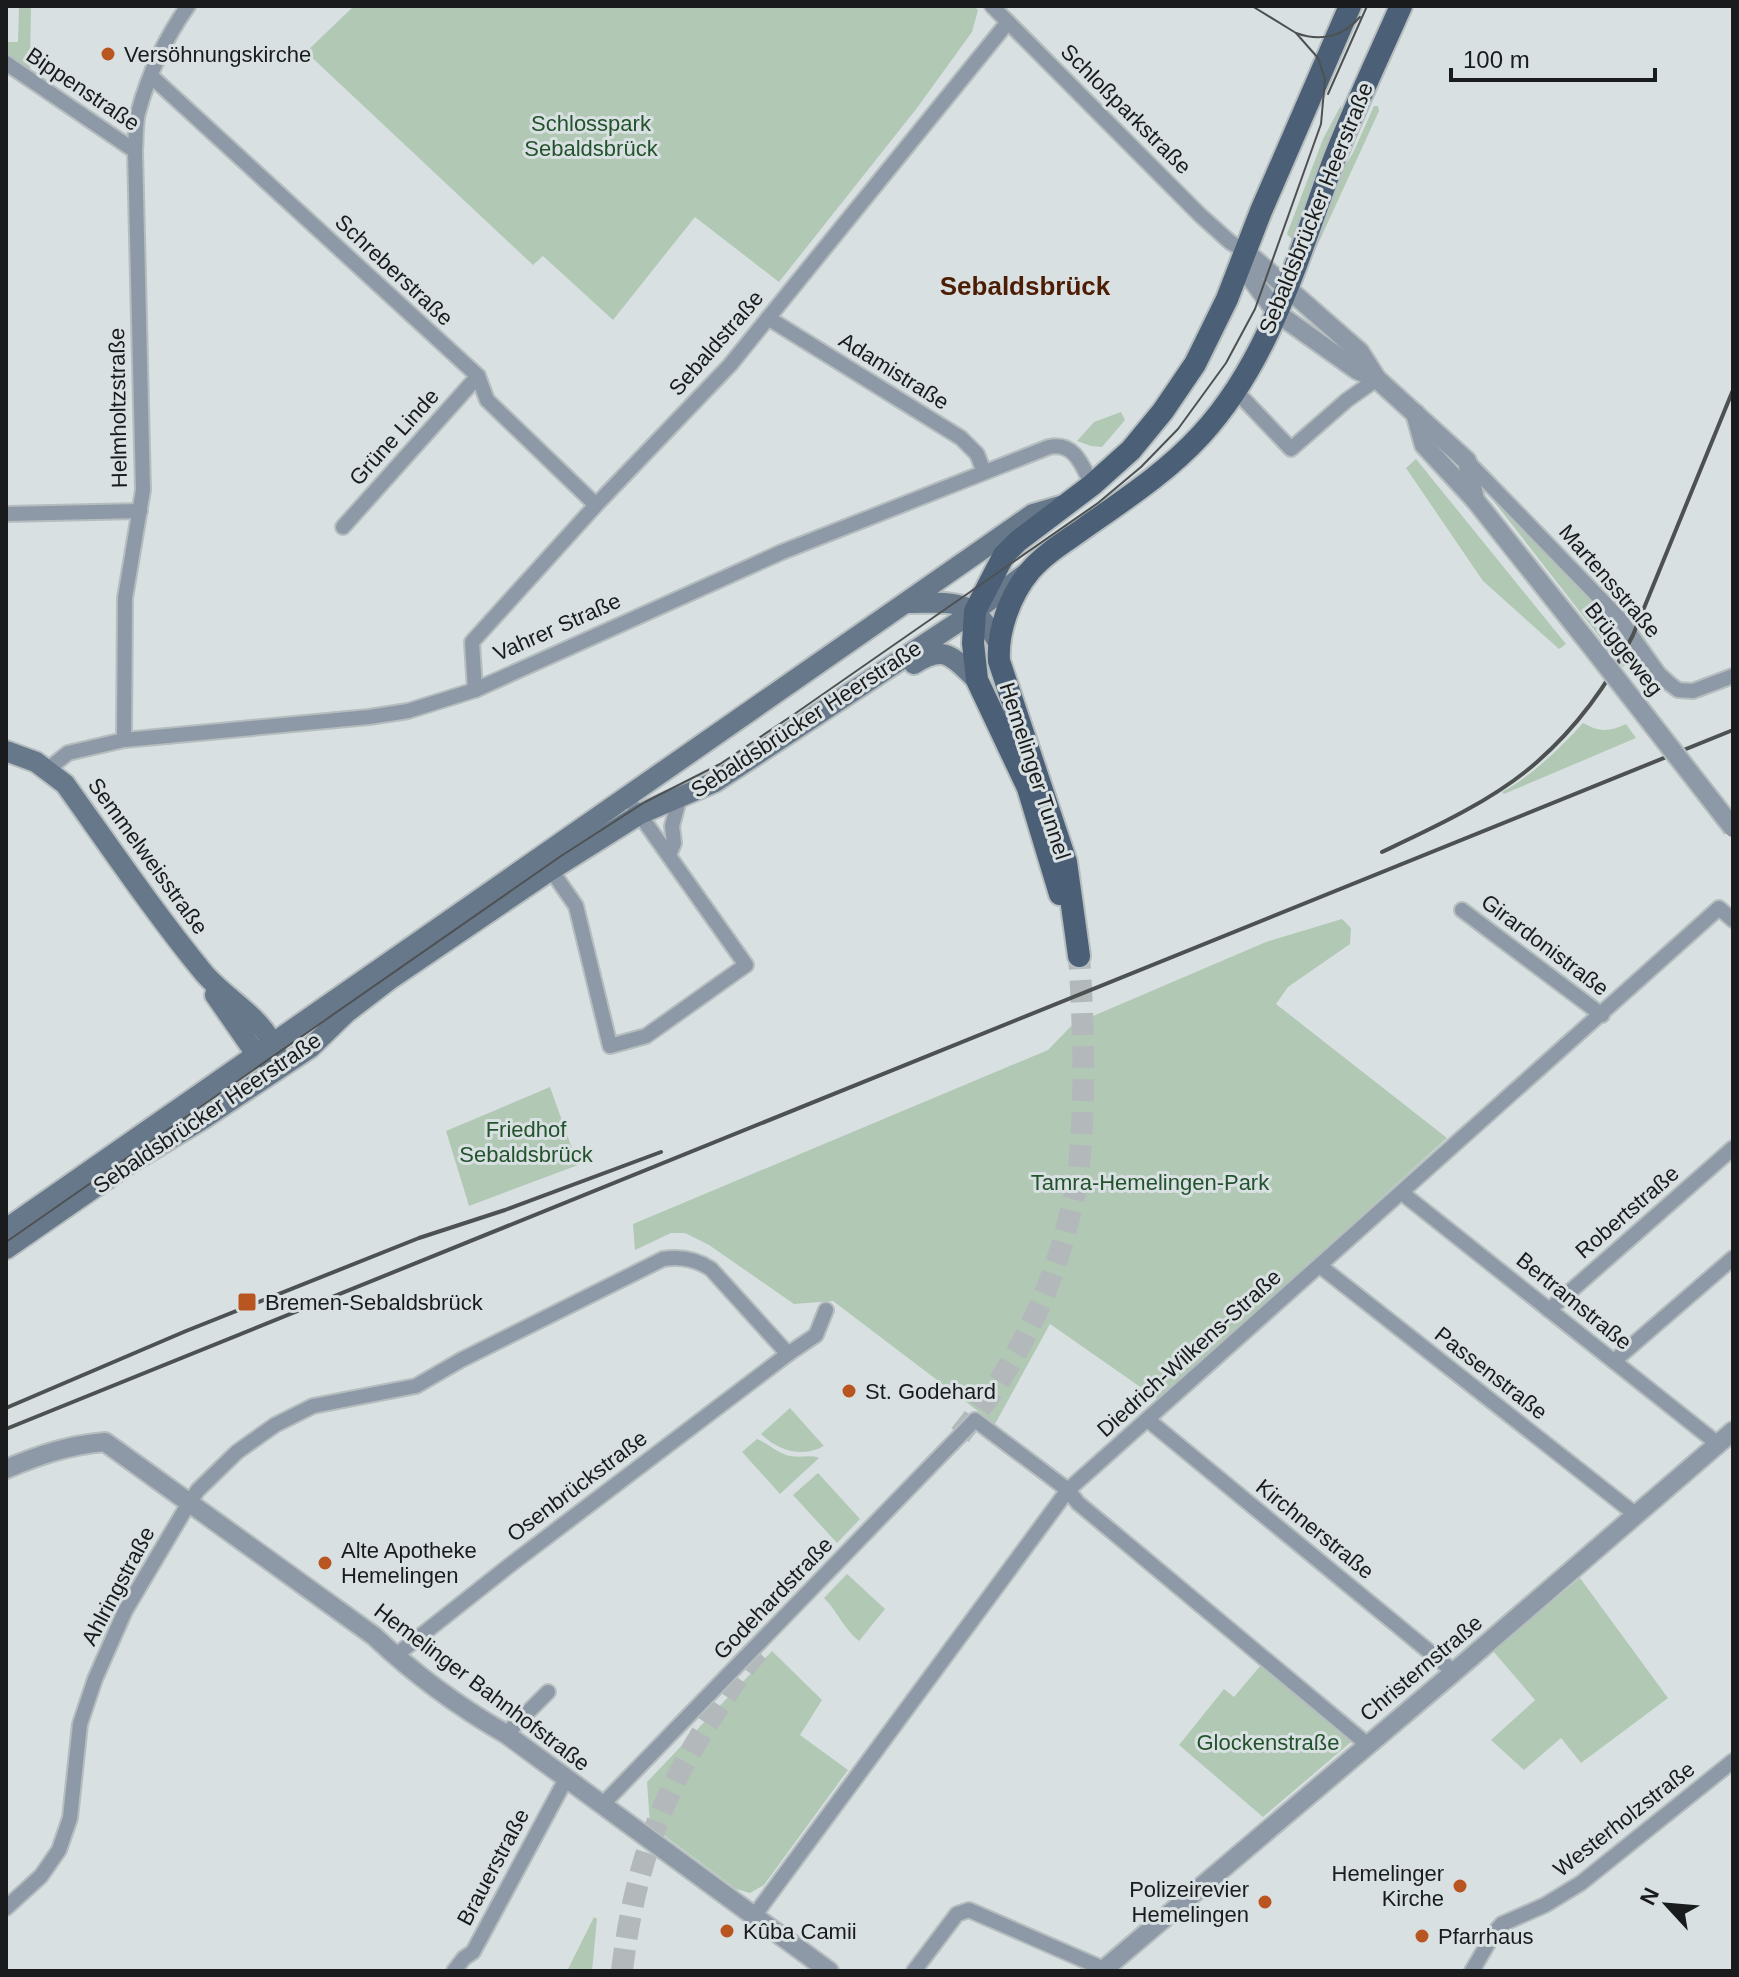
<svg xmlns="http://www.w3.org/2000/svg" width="1739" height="1977" font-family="Helvetica,sans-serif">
	<rect width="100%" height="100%" fill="#d9e0e2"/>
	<g fill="#b1c9b4">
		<path d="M19,6H31L30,70L6,54V42H18Z"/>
		<path d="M354,6H974L978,10L972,32L917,108L779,282L695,217L613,320L543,256L533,265L306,52Z"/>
		<path d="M1341,105V124L1298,246L1287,234L1323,139Z"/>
		<path d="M1374,106H1378L1379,111L1312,257L1310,255L1338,177L1353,153Z"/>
		<path d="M1121,412L1125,420L1102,447L1091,446L1077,441L1094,422Z"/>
		<path d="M1416,459L1566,644L1559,649L1483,581L1406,468Z"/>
		<path d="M1492,499C1545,547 1596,602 1639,658L1623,667Z"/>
		<path d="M1583,723C1599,732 1609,732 1626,724L1636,738L1504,794L1502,792C1534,774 1559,749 1583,723Z"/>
		<path d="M1342,919L1351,928L1350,944L1288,987L1276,1004L1447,1138L1159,1400L1050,1324L995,1424L833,1301L794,1304L709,1245L685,1233H671L635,1250L633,1224L1048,1050L1072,1025L1266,942Z"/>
		<path d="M550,1087L578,1165L469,1206L446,1131Z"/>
		<path d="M790,1408L824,1446C802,1458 779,1451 761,1434Z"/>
		<path d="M757,1439C767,1443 775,1451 786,1455C797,1459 809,1454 819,1458L780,1494L742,1452Z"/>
		<path d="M818,1473L860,1519L837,1543L793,1495Z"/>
		<path d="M847,1574L885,1609L859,1641C843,1628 838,1612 824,1598Z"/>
		<path d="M1580,1578L1668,1698L1581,1763L1561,1738L1524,1770L1491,1740L1535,1700L1493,1651Z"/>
		<path d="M772,1651L822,1700L800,1735L848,1770L764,1885L750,1893L736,1889L650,1825L647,1782Z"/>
		<path d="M1261,1665L1351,1742L1263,1817L1179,1745L1224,1689L1234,1697Z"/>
		<path d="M594,1917L597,1919L592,1971H567Z"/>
	</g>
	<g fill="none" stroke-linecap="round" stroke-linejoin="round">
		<g stroke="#b3b9ba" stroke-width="22" stroke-dasharray="22 11" stroke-linecap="butt">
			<path d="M960,1435C1013,1370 1049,1300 1069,1218C1072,1204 1077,1190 1078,1176C1086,1103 1084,1029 1079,956"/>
			<path d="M622,1971C634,1868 663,1788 722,1702C734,1683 746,1664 762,1647"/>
		</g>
		<g stroke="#b6bdbe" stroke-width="18">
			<g id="minor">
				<path d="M992,6L1200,215L1230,242L1246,252"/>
				<path d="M6,63L135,151"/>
				<path d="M151,76L478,376L487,400L596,505"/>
				<path d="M768,318L961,438L977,454L984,472"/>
				<path d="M1235,390L1291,449L1347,400L1377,379"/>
				<path d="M1467,461L1620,619L1659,674L1670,684L1678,690L1693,691L1733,676"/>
				<path d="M6,514L140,511"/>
				<path d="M343,527L478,376"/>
				<path d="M475,690L472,642L596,505L730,365L1008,22"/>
				<path d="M124,740L125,598L143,490L135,151C136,139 135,125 138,113C148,76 166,37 188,6"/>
				<path d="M47,770L68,753L124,740L369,717L408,711L475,690L782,552L1049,447C1075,442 1082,465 1092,485"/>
				<path d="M669,855L674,843L672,826L679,800"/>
				<path d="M551,870L576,906L610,1046L646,1036L746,965L635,808"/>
				<path d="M1462,910L1602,1015"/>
				<path d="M1402,1193L1718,1444"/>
				<path d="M1320,1266L1635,1514"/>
				<path d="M1549,1310L1733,1148"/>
				<path d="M1614,1361L1733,1258"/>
				<path d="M1148,1420L1454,1672"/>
				<path d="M395,1656L510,1565L788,1354"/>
				<path d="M506,1734L548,1692"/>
				<path d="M602,1805L975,1420L1068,1490L1078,1503L1368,1745"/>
				<path d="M6,1908L41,1876L59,1850L70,1818L80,1724L95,1679L125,1611L189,1503L198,1490L237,1452L275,1425L313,1406L416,1386L461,1360L663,1259C681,1256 696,1259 711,1269L788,1354L816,1335L826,1310"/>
				<path d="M754,1916L1068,1490L1719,908L1733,920"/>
				<path d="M454,1971L464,1958L473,1952L566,1779"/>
				<path d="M914,1971L957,1914L969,1910L1104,1969"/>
				<path d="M1472,1971L1494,1933L1502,1924L1545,1905L1581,1883L1733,1761"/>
			</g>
		</g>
		<g stroke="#b6bdbe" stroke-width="22">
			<g id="tertiary">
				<path d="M1246,252L1360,352L1377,379L1467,461L1475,500"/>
				<path d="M1241,265L1277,313L1357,370L1377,379"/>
				<path d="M1415,413L1424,445L1475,500L1595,651"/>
				<path d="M6,1469C39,1455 69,1445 105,1442L374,1636C413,1673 459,1707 506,1734L829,1971"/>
				<path d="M1102,1971L1454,1672L1733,1431"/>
			</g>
		</g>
		<g stroke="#b6bdbe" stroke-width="24">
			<g id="secondary">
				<path d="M908,603C956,603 971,597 998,642"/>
				<path d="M914,664C946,643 953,658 977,680"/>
				<path d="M6,751L36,762L65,784C110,847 154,912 203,972C225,999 264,1017 276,1052"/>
				<path d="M215,995L256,1054L266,1059"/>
				<path d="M6,1229L1033,514L1060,506"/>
				<path d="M6,1249L130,1163L203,1119L310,1048L346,1013L389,980L551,870L640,814L715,782L975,611L1028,572"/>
			</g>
		</g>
		<g stroke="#b6bdbe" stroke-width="26">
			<g id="primary">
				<path d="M1060,894L1028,788L977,680L973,643L975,611L1004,555L1018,541L1092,485L1131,450L1163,411L1195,364L1227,299L1261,211L1350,6"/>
				<path d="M1079,956L1066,862L999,661C997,631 1010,595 1030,571C1045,553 1068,540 1087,526C1127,498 1168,471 1201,435C1272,358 1299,252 1335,157C1355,106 1379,56 1401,6"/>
			</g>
		</g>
		<use href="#minor" stroke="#8e99a7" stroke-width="14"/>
		<use href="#tertiary" stroke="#8e99a7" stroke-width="18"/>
		<use href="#secondary" stroke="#67788b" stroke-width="20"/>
		<use href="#primary" stroke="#4b6077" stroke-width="22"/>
		<g stroke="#4e5152" stroke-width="2">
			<path d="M1296,33C1320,42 1343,37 1360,17"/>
			<path d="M1328,94L1367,6"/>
			<path d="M6,1242L561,856L645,802L720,764L793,715L1098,503L1141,467L1178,429L1226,363L1255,309L1321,124L1325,79L1318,58L1296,33L1252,6"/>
		</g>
		<g stroke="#4e5152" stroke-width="4">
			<path d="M1382,852C1433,828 1494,800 1537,762C1577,727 1609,683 1633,635L1733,390"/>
			<path d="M6,1408L186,1331L419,1238L505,1210L661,1152"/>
			<path d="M6,1429L1733,730"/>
		</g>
		<g stroke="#b6bdbe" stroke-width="22" stroke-linecap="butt">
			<path id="tertiary-bridge" d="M1595,651L1733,828"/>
		</g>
		<use href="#tertiary-bridge" stroke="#8e99a7" stroke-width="18"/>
	</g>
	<g fill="#b95521" stroke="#d9e0e2" stroke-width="3">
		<circle cx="108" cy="54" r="8"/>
		<rect x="237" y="1292" width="20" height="20" rx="4"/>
		<circle cx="849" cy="1391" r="8"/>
		<circle cx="325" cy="1563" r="8"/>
		<circle cx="1460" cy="1886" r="8"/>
		<circle cx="1265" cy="1902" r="8"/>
		<circle cx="727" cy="1931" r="8"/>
		<circle cx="1422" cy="1936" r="8"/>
	</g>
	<g text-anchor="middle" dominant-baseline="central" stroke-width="6" stroke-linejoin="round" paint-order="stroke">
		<g font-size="22" fill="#191b1c" stroke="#d9e0e2" text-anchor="start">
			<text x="124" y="54">Versöhnungskirche</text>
			<text x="265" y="1302">Bremen-Sebaldsbrück</text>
			<text x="865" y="1391">St. Godehard</text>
			<text x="341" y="1550">Alte Apotheke<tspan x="341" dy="25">Hemelingen</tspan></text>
			<text x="1444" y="1873" text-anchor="end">Hemelinger<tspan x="1444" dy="25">Kirche</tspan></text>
			<text x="1249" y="1889" text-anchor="end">Polizeirevier<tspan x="1249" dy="25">Hemelingen</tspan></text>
			<text x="743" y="1931">Kûba Camii</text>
			<text x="1438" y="1936">Pfarrhaus</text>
		</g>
		<g font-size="22" fill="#191b1c" stroke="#d9e0e2">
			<text transform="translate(83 89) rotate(34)">Bippenstraße</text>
			<text transform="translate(1126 109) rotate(45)">Schloßparkstraße</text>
			<text transform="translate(1316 208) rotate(-68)">Sebaldsbrücker Heerstraße</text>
			<text transform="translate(394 270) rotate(43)">Schreberstraße</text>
			<text transform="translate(716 343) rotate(-49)">Sebaldstraße</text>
			<text transform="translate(894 371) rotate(32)">Adamistraße</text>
			<text transform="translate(118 408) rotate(-91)">Helmholtzstraße</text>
			<text transform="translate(394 437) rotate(-48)">Grüne Linde</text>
			<text transform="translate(1610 581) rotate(49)">Martensstraße</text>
			<text transform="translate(557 627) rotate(-24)">Vahrer Straße</text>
			<text transform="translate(1624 649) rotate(52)">Brüggeweg</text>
			<text transform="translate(806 719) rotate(-33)">Sebaldsbrücker Heerstraße</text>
			<text transform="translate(1035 771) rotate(72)">Hemelinger Tunnel</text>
			<text transform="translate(148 856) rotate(54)">Semmelweisstraße</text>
			<text transform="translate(1545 945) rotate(37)">Girardonistraße</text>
			<text transform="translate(207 1113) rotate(-34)">Sebaldsbrücker Heerstraße</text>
			<text transform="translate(1627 1212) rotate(-41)">Robertstraße</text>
			<text transform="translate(1574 1301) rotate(39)">Bertramstraße</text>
			<text transform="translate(1189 1353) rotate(-42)">Diedrich-Wilkens-Straße</text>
			<text transform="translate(1491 1373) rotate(38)">Passenstraße</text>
			<text transform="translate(577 1486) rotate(-37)">Osenbrückstraße</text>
			<text transform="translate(1315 1529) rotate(39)">Kirchnerstraße</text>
			<text transform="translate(118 1586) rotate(-62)">Ahlringstraße</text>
			<text transform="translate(773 1598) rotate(-46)">Godehardstraße</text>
			<text transform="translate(1421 1668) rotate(-40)">Christernstraße</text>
			<text transform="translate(482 1687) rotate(37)">Hemelinger Bahnhofstraße</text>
			<text transform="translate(1624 1819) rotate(-38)">Westerholzstraße</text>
			<text transform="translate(493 1867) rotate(-62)">Brauerstraße</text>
		</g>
		<g font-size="22" fill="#23532d" stroke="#d9e0e2">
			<text x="591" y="123">Schlosspark<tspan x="591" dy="25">Sebaldsbrück</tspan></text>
			<text x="526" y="1129">Friedhof<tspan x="526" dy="25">Sebaldsbrück</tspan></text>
			<text x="1150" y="1182">Tamra-Hemelingen-Park</text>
			<text x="1268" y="1742">Glockenstraße</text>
		</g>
		<g font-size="26" font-weight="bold" fill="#4c1d04" stroke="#d9e0e2">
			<text x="1025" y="286">Sebaldsbrück</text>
		</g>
	</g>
	<rect width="1739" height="1977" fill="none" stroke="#191b1c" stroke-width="16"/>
	<g transform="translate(1667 1905) rotate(296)" stroke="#d9e0e2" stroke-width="6" paint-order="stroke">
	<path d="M0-6L14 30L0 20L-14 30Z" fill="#191b1c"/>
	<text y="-12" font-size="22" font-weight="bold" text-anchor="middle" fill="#191b1c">N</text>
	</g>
	<path d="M1451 68v12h204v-12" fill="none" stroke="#191b1c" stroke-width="4"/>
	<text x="1463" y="68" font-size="24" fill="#191b1c" stroke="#d9e0e2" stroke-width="6" paint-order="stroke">100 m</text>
</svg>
